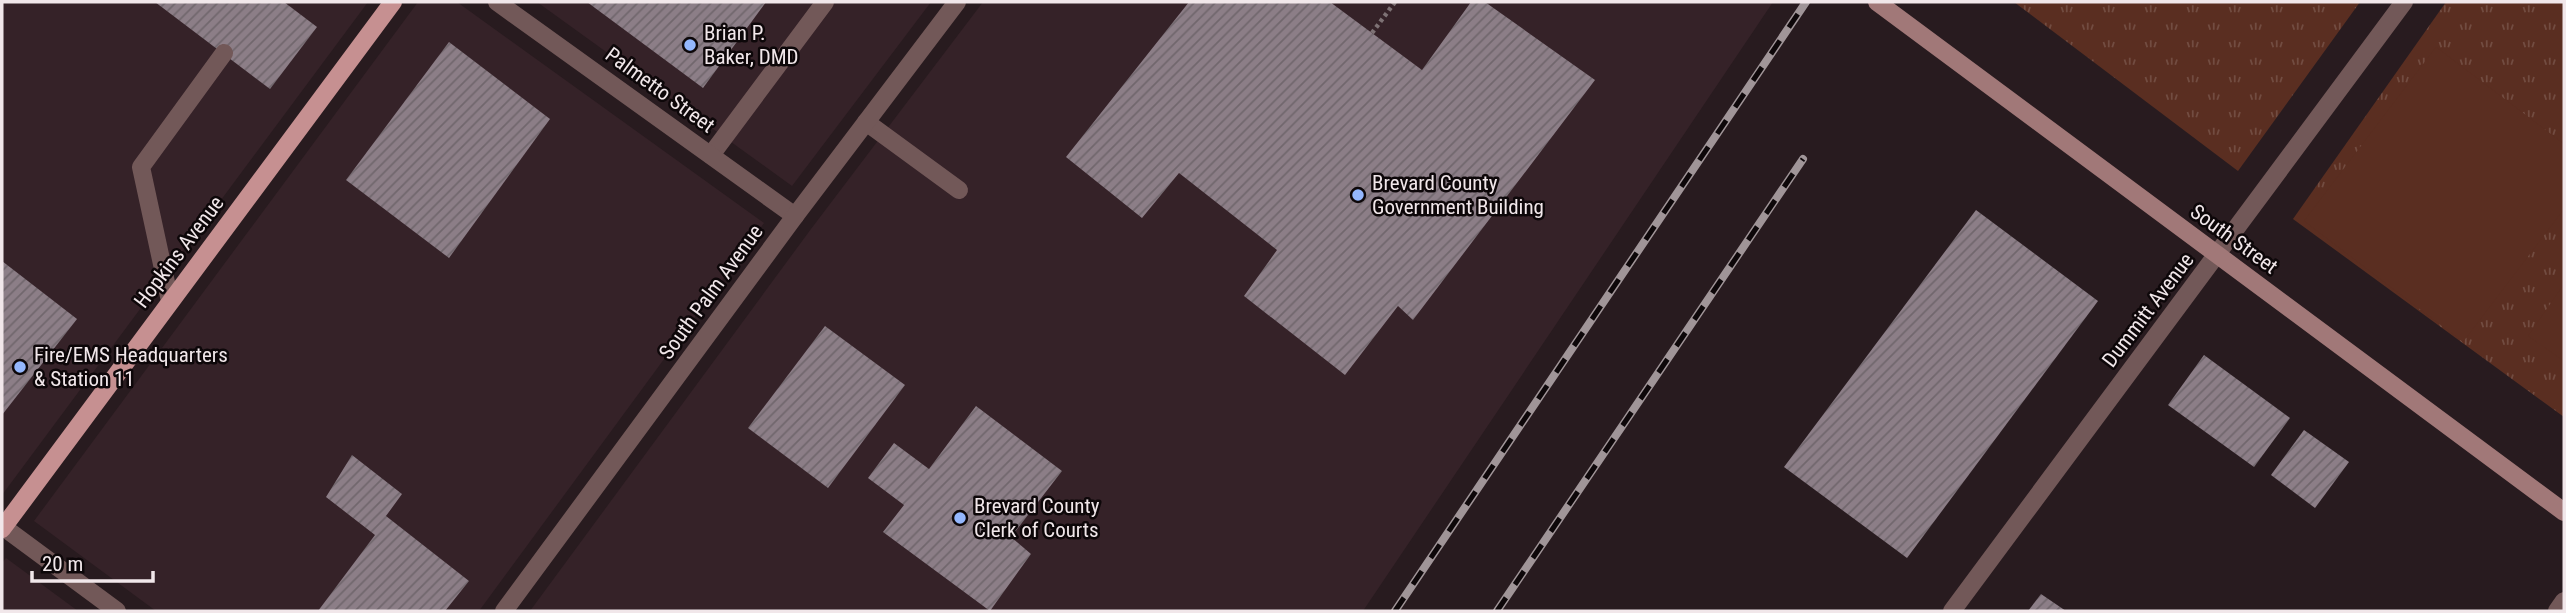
<svg xmlns="http://www.w3.org/2000/svg" width="2566" height="613" font-family="'Roboto Condensed',sans-serif">
	<defs>
		<pattern id="grass-tufts" width="24" height="20" patternUnits="userSpaceOnUse" patternTransform="scale(1.75)"><rect width="24" height="20" fill="#5a2e21"/><path d="M3 7l-1-3M5 7V3M7 7l1-3M15 17l-1-3M17 17v-4M19 17l1-3" fill="none" stroke="#724c41"/></pattern>
		<pattern id="building-hatch" width="6" height="6" patternUnits="userSpaceOnUse" patternTransform="scale(1.75)"><rect width="6" height="6" fill="#8c7e87"/><path d="M-1 1l2-2M0 6l6-6M5 7l2-2" fill="none" stroke="#71676d"/></pattern>
	</defs>
	<rect width="100%" height="100%" fill="#281b1f"/>
	<g fill="#352228">
		<path d="M2,2H368L2,495Z"/>
		<path d="M418,2H457L764,223L479,611H156L34,521Z"/>
		<path d="M537,2H931L792,186Z"/>
		<path d="M983,2H1773L1363,611H530L811,229Z"/>
		<path d="M6,558L78,611H2V563Z"/>
	</g>
	<g fill="url(#grass-tufts)">
		<path d="M2014,2H2360L2238,171Z"/>
		<path d="M2446,2H2564V417L2293,219Z"/>
	</g>
	<g fill="#5a2e21">
		<path d="M2436,47L2564,144V209L2463,342L2304,221Z"/>
		<path d="M2564,284V361L2528,336Z"/>
	</g>
	<g fill="url(#building-hatch)">
		<path d="M155,2H284L317,27L270,89Z"/>
		<path d="M587,2H766L703,88Z"/>
		<path d="M1189,2H1330L1422,70L1471,2H1485L1595,80L1413,320L1398,306L1345,375L1244,296L1277,250L1179,173L1142,218L1066,157Z"/>
		<path d="M449,42L550,119L449,258L346,180Z"/>
		<path d="M1976,210L2098,301L1907,558L1784,467Z"/>
		<path d="M2,261L77,319L2,415Z"/>
		<path d="M825,326L905,385L828,488L748,428Z"/>
		<path d="M2204,355L2290,418L2254,467L2168,405Z"/>
		<path d="M976,406L1062,471L1011,537L1031,554L990,611L883,532L904,505L868,478L894,443L929,469Z"/>
		<path d="M2304,430L2349,462L2315,508L2271,475Z"/>
		<path d="M352,455L402,494L386,516L469,581L445,611H318L375,535L326,497Z"/>
		<path d="M2041,594L2066,611H2028Z"/>
	</g>
	<g fill="none" stroke-linecap="round" stroke-linejoin="round">
		<path stroke="#7e7275" stroke-width="4.5" stroke-dasharray="3.5 3.5" stroke-linecap="butt" d="M1372,33L1395,2"/>
		<g stroke="#725858" stroke-width="18">
			<path d="M866,122L959,190"/>
			<path d="M711,155L825,2"/>
			<path d="M170,301L141,167L224,53"/>
		</g>
		<g stroke="#725858" stroke-width="18">
			<path d="M497,2L795,216"/>
			<path d="M2,526L117,611"/>
			<path d="M504,611L795,216L957,2"/>
			<path d="M1952,611L2404,2"/>
			<path d="M2557,611L2564,601"/>
		</g>
		<path stroke="#a17878" stroke-width="18" d="M1877,2L2564,512"/>
		<path stroke="#c69091" stroke-width="18" d="M2,529L393,2"/>
		<g stroke="#a09598" stroke-width="8">
			<g id="rail">
				<path d="M1395,611L1806,2"/>
				<path d="M1497,611L1803,159"/>
			</g>
		</g>
		<use href="#rail" stroke="#0d0709" stroke-width="5" stroke-dasharray="16" stroke-linecap="butt"/>
	</g>
	<g fill="#94b7fd" stroke="#0d0709" stroke-width="2.5">
		<circle cx="690" cy="45" r="7"/>
		<circle cx="1358" cy="195" r="7"/>
		<circle cx="20" cy="367" r="7"/>
		<circle cx="960" cy="518" r="7"/>
	</g>
	<g text-anchor="middle" dominant-baseline="central" stroke-width="5" stroke-linejoin="round" paint-order="stroke">
		<g font-size="21" fill="#f1e7ea" stroke="#0d0709" text-anchor="start">
			<text x="704" y="33">Brian P.<tspan x="704" dy="24">Baker, DMD</tspan></text>
			<text x="1372" y="183">Brevard County<tspan x="1372" dy="24">Government Building</tspan></text>
			<text x="34" y="355">Fire/EMS Headquarters<tspan x="34" dy="24">&amp; Station 11</tspan></text>
			<text x="974" y="506">Brevard County<tspan x="974" dy="24">Clerk of Courts</tspan></text>
		</g>
		<g font-size="21" fill="#f1e7ea" stroke="#0d0709">
			<text transform="translate(660 90) rotate(36)">Palmetto Street</text>
			<text transform="translate(2234 239) rotate(36)">South Street</text>
			<text transform="translate(179 252) rotate(-53)">Hopkins Avenue</text>
			<text transform="translate(711 292) rotate(-54)">South Palm Avenue</text>
			<text transform="translate(2148 310) rotate(-53)">Dummitt Avenue</text>
		</g>
	</g>
	<rect width="2566" height="613" fill="none" stroke="#f1e7ea" stroke-width="7"/>
	<path d="M32 571v10h121v-10" fill="none" stroke="#f1e7ea" stroke-width="3.5"/>
	<text x="42" y="571" font-size="21" fill="#f1e7ea" stroke="#0d0709" stroke-width="5" paint-order="stroke">20 m</text>
</svg>
